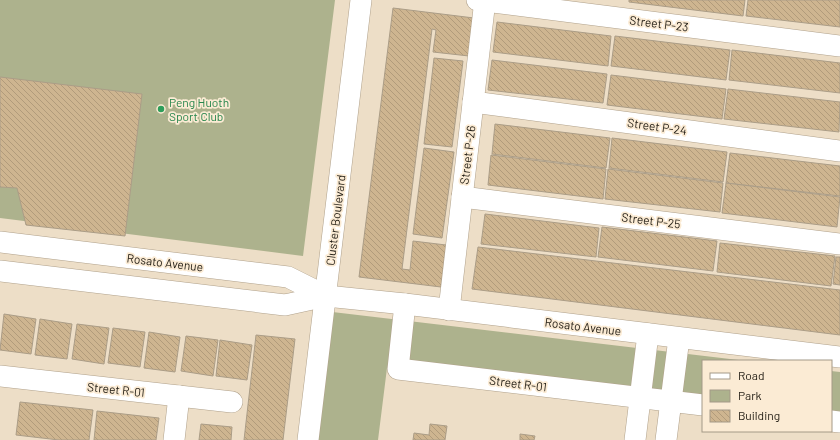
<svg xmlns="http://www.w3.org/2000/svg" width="840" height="440" font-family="Barlow,sans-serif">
	<defs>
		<pattern id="building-back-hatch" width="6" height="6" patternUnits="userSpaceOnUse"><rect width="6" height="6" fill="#ceb590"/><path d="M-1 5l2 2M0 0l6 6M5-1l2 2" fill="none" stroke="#b19b7b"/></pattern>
	</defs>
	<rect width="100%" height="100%" fill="#eddec7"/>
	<g fill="#adb28d">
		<path d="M0,0H335L303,256L0,218Z"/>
		<path d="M324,311L747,361H703V405L387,368L378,440H308Z"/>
		<path d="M831,371L840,372V422L831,421Z"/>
	</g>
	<g fill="url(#building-back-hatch)" stroke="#ab9d87">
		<path d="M629,0H745L743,16L629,2Z"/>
		<path d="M748,0H840V27L746,16Z"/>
		<path d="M393,8L474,18L469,56L433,52L436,30L432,29L402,269L410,270L413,241L446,245L441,287L359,277Z"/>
		<path d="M497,22L611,36L608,66L493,52Z"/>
		<path d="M615,36L730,50L726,80L611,66Z"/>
		<path d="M732,50L840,63V93L729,80Z"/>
		<path d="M434,58L463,61L452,147L424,144Z"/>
		<path d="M492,60L607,74L603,103L488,90Z"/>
		<path d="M611,75L726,89L722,119L607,105Z"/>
		<path d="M0,77L142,94L125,236L26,225L17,188L0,187Z"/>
		<path d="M728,89L840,102L839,132L724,119Z"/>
		<path d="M495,124L610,138L606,168L492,154Z"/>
		<path d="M612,138L727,152L723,182L609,168Z"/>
		<path d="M424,148L454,152L442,238L413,234Z"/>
		<path d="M730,153L840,166V196L726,183Z"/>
		<path d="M491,155L606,169L603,199L488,185Z"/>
		<path d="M608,169L723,183L720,212L605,199Z"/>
		<path d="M726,183L840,197L837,227L722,213Z"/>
		<path d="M485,214L599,228L596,257L481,244Z"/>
		<path d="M602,227L717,241L713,271L598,257Z"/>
		<path d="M720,243L835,256L831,286L717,272Z"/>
		<path d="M478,247L840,290V335L472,289Z"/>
		<path d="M836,257H840V285L833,284Z"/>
		<path d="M4,314L36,319L31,354L0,350Z"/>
		<path d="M40,319L72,324L67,359L35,355Z"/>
		<path d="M77,324L109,328L104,364L72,359Z"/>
		<path d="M113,328L145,332L140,367L108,363Z"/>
		<path d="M149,332L180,337L175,372L144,368Z"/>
		<path d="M256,335L295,339L283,440H244Z"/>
		<path d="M186,336L218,340L213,376L181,371Z"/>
		<path d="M220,340L252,345L247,380L216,376Z"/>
		<path d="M20,402L93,410L89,440H59L16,435Z"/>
		<path d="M97,411L159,418L156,440H94Z"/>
		<path d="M201,424L232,427L231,440H199Z"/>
		<path d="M430,424L447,426L445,440H413L414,433L429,435Z"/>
		<path d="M520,434L535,436L534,440H520Z"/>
	</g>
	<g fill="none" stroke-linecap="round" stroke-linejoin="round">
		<g stroke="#b0a18b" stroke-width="22">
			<g id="minor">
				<path d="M477,0L840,46"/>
				<path d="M473,102L840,151"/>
				<path d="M462,197L840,244"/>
				<path d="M0,242L288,277L326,296"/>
				<path d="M0,271L285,305L326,296L405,304L840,357"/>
				<path d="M405,304L398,369L703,405"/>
				<path d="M449,310L485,0"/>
				<path d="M0,376L232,402"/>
				<path d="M831,421L840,422"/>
				<path d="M174,440L179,396"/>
				<path d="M308,440L361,0"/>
				<path d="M635,440L648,334"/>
				<path d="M666,440L679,338"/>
			</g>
		</g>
		<use href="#minor" stroke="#fff" stroke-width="21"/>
	</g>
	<circle fill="#2e9e5b" stroke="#fbebd4" stroke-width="1.5" cx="161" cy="109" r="4"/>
	<g text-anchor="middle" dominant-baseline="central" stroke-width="3.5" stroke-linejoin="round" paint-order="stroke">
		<g font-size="12" fill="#221d14" stroke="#fbebd4">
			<text transform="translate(659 23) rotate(7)">Street P-23</text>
			<text transform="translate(657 126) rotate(8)">Street P-24</text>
			<text transform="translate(467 155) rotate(-83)">Street P-26</text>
			<text transform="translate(335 220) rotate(-83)">Cluster Boulevard</text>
			<text transform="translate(651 220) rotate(7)">Street P-25</text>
			<text transform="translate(165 262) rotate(7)">Rosato Avenue</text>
			<text transform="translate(583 326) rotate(7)">Rosato Avenue</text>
			<text transform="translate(518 383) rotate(7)">Street R-01</text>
			<text transform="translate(116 389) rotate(6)">Street R-01</text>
		</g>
		<g font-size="12" fill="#27864d" stroke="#fbebd4" text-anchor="start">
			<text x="169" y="102">Peng Huoth<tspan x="169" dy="14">Sport Club</tspan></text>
		</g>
	</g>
	<rect x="702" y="360" width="130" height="72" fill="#fbebd4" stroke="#a49987"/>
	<rect x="710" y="373" width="20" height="6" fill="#ffffff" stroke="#a49987"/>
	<text x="738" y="380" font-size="12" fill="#221d14">Road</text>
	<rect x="710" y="390" width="20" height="12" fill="#adb28d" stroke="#a49987"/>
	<text x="738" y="400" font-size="12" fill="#221d14">Park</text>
	<rect x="710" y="410" width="20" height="12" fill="url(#building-back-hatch)" stroke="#a49987"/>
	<text x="738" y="420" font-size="12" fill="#221d14">Building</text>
</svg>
